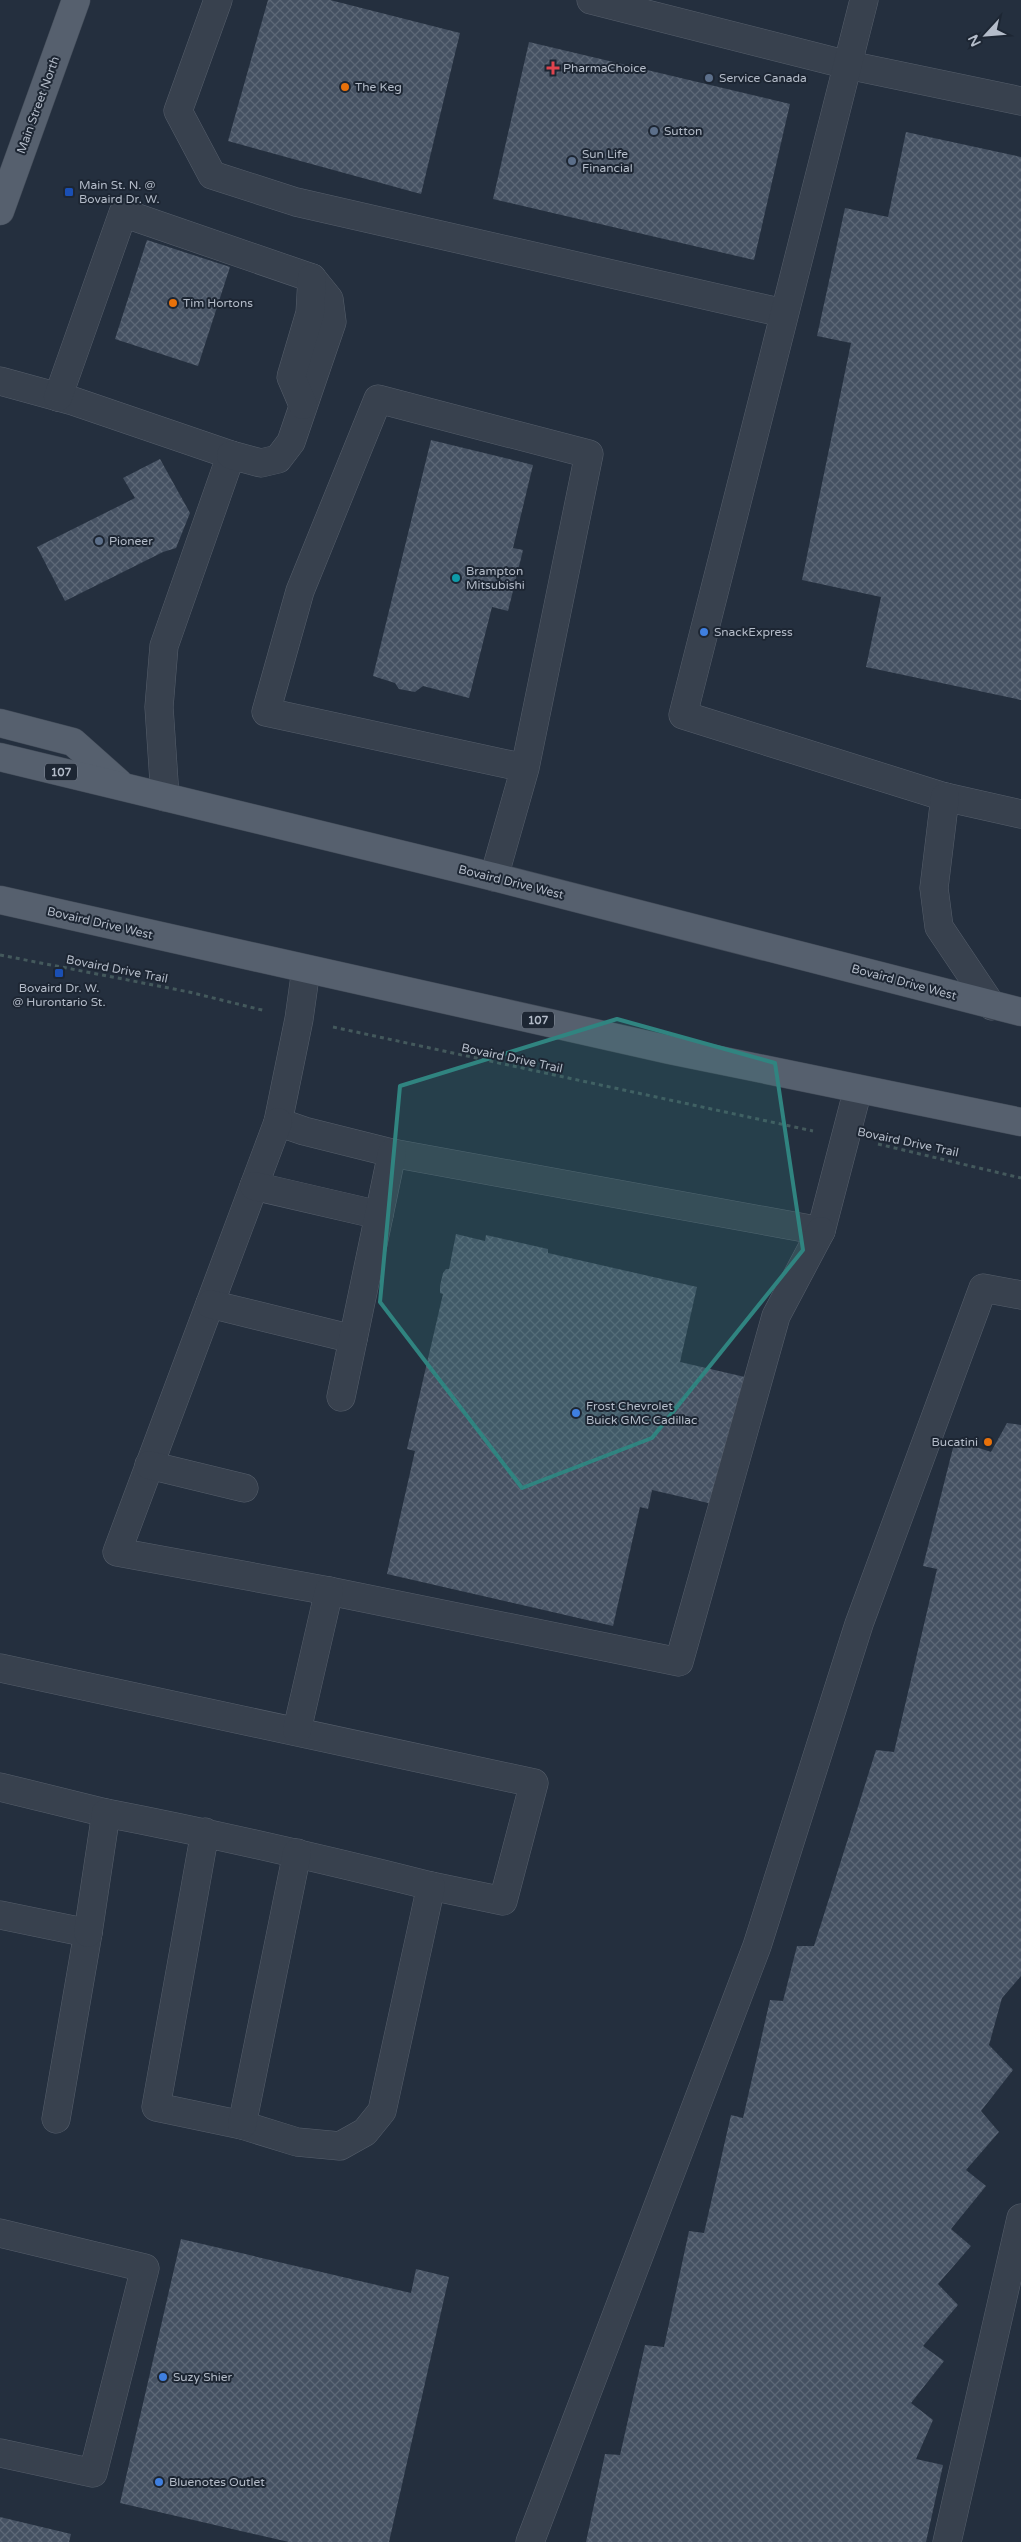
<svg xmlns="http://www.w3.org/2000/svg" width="1021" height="2542" font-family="'Varela Round',sans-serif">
	<defs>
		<pattern id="building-cross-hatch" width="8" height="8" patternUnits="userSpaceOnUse" patternTransform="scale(1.25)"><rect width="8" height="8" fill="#455162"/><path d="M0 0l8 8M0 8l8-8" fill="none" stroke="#5d6877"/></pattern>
	</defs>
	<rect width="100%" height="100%" fill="#242f3e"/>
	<g fill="url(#building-cross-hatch)">
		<path d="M268,0H330L460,33L421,194L228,141Z"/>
		<path d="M529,42L790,104L754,260L493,199Z"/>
		<path d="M906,132L1021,157V700L866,667L881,597L802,580L851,343L817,336L845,208L888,217Z"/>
		<path d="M147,240L230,267L198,366L115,339Z"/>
		<path d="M431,440L533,465L513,548L523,550L508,611L492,607L469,698L423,686L415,692L399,689L395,683L373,676Z"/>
		<path d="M160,459L190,513L176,548L163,552L65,601L37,547L135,498L123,478Z"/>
		<path d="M456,1234L485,1241L486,1235L548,1249V1253L697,1287L680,1362L745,1377L717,1505L652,1490L648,1509L640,1507L613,1626L387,1574L415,1451L407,1449L443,1294L440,1293V1286L443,1273L446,1269H449Z"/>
		<path d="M1007,1423L1021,1425V1976L1002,1998L989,2045L1013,2070L981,2111L999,2132L966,2170L986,2186L951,2229L971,2246L938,2284L958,2305L923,2346L944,2361L911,2403L933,2420L916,2459L943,2465L926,2542H586L605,2454L620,2455L645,2345L664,2347L689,2231L704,2233L731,2115L743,2118L770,2000L783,2001L797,1946H814L876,1750L894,1752L937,1569L923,1566L955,1440L991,1452Z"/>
		<path d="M181,2239L411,2293L416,2269L449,2277L389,2542H289L120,2503Z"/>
		<path d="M0,2517L71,2534L69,2542H0Z"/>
	</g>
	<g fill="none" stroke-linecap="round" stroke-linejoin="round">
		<g stroke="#565f6c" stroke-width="29">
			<g id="minor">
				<path d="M218,0L178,111L212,175L296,202L783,313"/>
				<path d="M591,0L848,65L1021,101"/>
				<path d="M864,0L683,715L945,797L1021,814"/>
				<path d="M0,381L73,401L231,455L164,646L159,707L165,797"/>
				<path d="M58,397L123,213L312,278L329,299L332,322L291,442L278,459L261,463L231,455"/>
				<path d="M303,405L291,377L310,313L312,278"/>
				<path d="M945,797L934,888L939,927L992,1006"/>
				<path d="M494,877L525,768L589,454L378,399L300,591L266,712L525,768"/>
				<path d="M306,969L299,1019L278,1122L304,1131L392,1153L821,1231L858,1089"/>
				<path d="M278,1122L117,1552L329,1591L679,1662L776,1316L821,1231"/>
				<path d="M254,1186L379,1215"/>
				<path d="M210,1304L353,1339"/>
				<path d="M341,1397L392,1153"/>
				<path d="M149,1465L244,1488"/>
				<path d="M0,1668L534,1783L503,1901L431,1886"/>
				<path d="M297,1730L329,1591"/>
				<path d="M0,1787L106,1813"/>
				<path d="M0,1915L88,1933L56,2119"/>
				<path d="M88,1933L106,1813C215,1834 323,1859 431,1886L382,2111L365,2132L340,2146L297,2142L242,2125L156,2107L205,1832"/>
				<path d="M242,2125L297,1853"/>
				<path d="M0,2233L145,2268L93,2473L0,2453"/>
				<path d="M530,2542L757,1946L859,1624L983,1288L1021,1295"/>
				<path d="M947,2542L1021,2218"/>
			</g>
		</g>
		<g stroke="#414a57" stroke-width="29">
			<g id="major">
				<path d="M0,211L76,0"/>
				<path d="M0,723L73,742L119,783"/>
				<path d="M0,757L494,877L1021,1012"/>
				<path d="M0,900L670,1050L1021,1122"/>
			</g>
		</g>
		<g stroke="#44595c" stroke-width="3" stroke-dasharray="4 4" stroke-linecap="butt">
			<path d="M0,955L189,992L266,1011"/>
			<path d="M333,1027L813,1131"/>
			<path d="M878,1144L1021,1178"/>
		</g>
		<use href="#minor" stroke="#38414e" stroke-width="28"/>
		<use href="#major" stroke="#56606e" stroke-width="28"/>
	</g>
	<path fill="#308480" fill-opacity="0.2" stroke="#308480" stroke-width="4" stroke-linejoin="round" d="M617,1019L775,1063L803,1250L652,1438L522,1488L380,1302L400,1086Z"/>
	<path fill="#e0444e" stroke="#1d2633" stroke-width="2" d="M550.5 60.5h5v5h5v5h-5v5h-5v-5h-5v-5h5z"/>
	<g fill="#5c6f8a" stroke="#1d2633" stroke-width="2">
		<circle cx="709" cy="78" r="5"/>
		<circle cx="654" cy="131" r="5"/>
		<circle cx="572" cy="161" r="5"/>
		<circle cx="99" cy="541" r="5"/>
	</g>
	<g fill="#e8710a" stroke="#1d2633" stroke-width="2">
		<circle cx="345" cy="87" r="5"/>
		<circle cx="173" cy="303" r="5"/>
		<circle cx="988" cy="1442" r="5"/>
	</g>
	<g fill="#1a4fb4" stroke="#1d2633" stroke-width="2">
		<rect x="64" y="187" width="10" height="10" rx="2.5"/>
		<rect x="54" y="968" width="10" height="10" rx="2.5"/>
	</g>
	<circle fill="#0f9aa8" stroke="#1d2633" stroke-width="2" cx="456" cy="578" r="5"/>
	<g fill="#3f7fe0" stroke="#1d2633" stroke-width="2">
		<circle cx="704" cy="632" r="5"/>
		<circle cx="576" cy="1413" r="5"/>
		<circle cx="163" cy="2377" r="5"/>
		<circle cx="159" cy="2482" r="5"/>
	</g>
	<g text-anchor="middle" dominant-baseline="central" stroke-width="4" stroke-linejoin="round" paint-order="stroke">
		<g fill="#1d2633" stroke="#878f9c" stroke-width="1">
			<rect x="45" y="763.5" width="32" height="17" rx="4"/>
			<rect x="522" y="1011.5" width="32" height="17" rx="4"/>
		</g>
		<g font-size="11" font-weight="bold" fill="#b4bcc9">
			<text x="61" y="772">107</text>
			<text x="538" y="1020">107</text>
		</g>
		<g font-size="12" fill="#b4bcc9" stroke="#1d2633" text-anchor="start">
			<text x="563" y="68">PharmaChoice</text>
			<text x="719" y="78">Service Canada</text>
			<text x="355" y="87">The Keg</text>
			<text x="664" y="131">Sutton</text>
			<text x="582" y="154">Sun Life<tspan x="582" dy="14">Financial</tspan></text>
			<text x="79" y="185">Main St. N. @<tspan x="79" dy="14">Bovaird Dr. W.</tspan></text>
			<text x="183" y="303">Tim Hortons</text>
			<text x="109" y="541">Pioneer</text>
			<text x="466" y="571">Brampton<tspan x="466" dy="14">Mitsubishi</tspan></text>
			<text x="714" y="632">SnackExpress</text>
			<text x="59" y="988" text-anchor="middle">Bovaird Dr. W.<tspan x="59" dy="14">@ Hurontario St.</tspan></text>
			<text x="586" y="1406">Frost Chevrolet<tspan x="586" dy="14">Buick GMC Cadillac</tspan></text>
			<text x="978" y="1442" text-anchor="end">Bucatini</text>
			<text x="173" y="2377">Suzy Shier</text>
			<text x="169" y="2482">Bluenotes Outlet</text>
		</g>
		<g font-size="12" fill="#b4bcc9" stroke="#1d2633">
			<text transform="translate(38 105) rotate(-70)">Main Street North</text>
			<text transform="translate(511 882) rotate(14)">Bovaird Drive West</text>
			<text transform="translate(100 923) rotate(13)">Bovaird Drive West</text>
			<text transform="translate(117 969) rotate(11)">Bovaird Drive Trail</text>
			<text transform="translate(904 982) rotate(15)">Bovaird Drive West</text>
			<text transform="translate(512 1058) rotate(12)">Bovaird Drive Trail</text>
			<text transform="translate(908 1142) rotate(12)">Bovaird Drive Trail</text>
		</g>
	</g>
	<g transform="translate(986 35) rotate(244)" stroke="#1d2633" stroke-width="4" paint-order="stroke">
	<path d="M0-4L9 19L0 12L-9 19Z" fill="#b4bcc9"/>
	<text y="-8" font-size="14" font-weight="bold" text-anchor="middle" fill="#b4bcc9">N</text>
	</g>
</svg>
